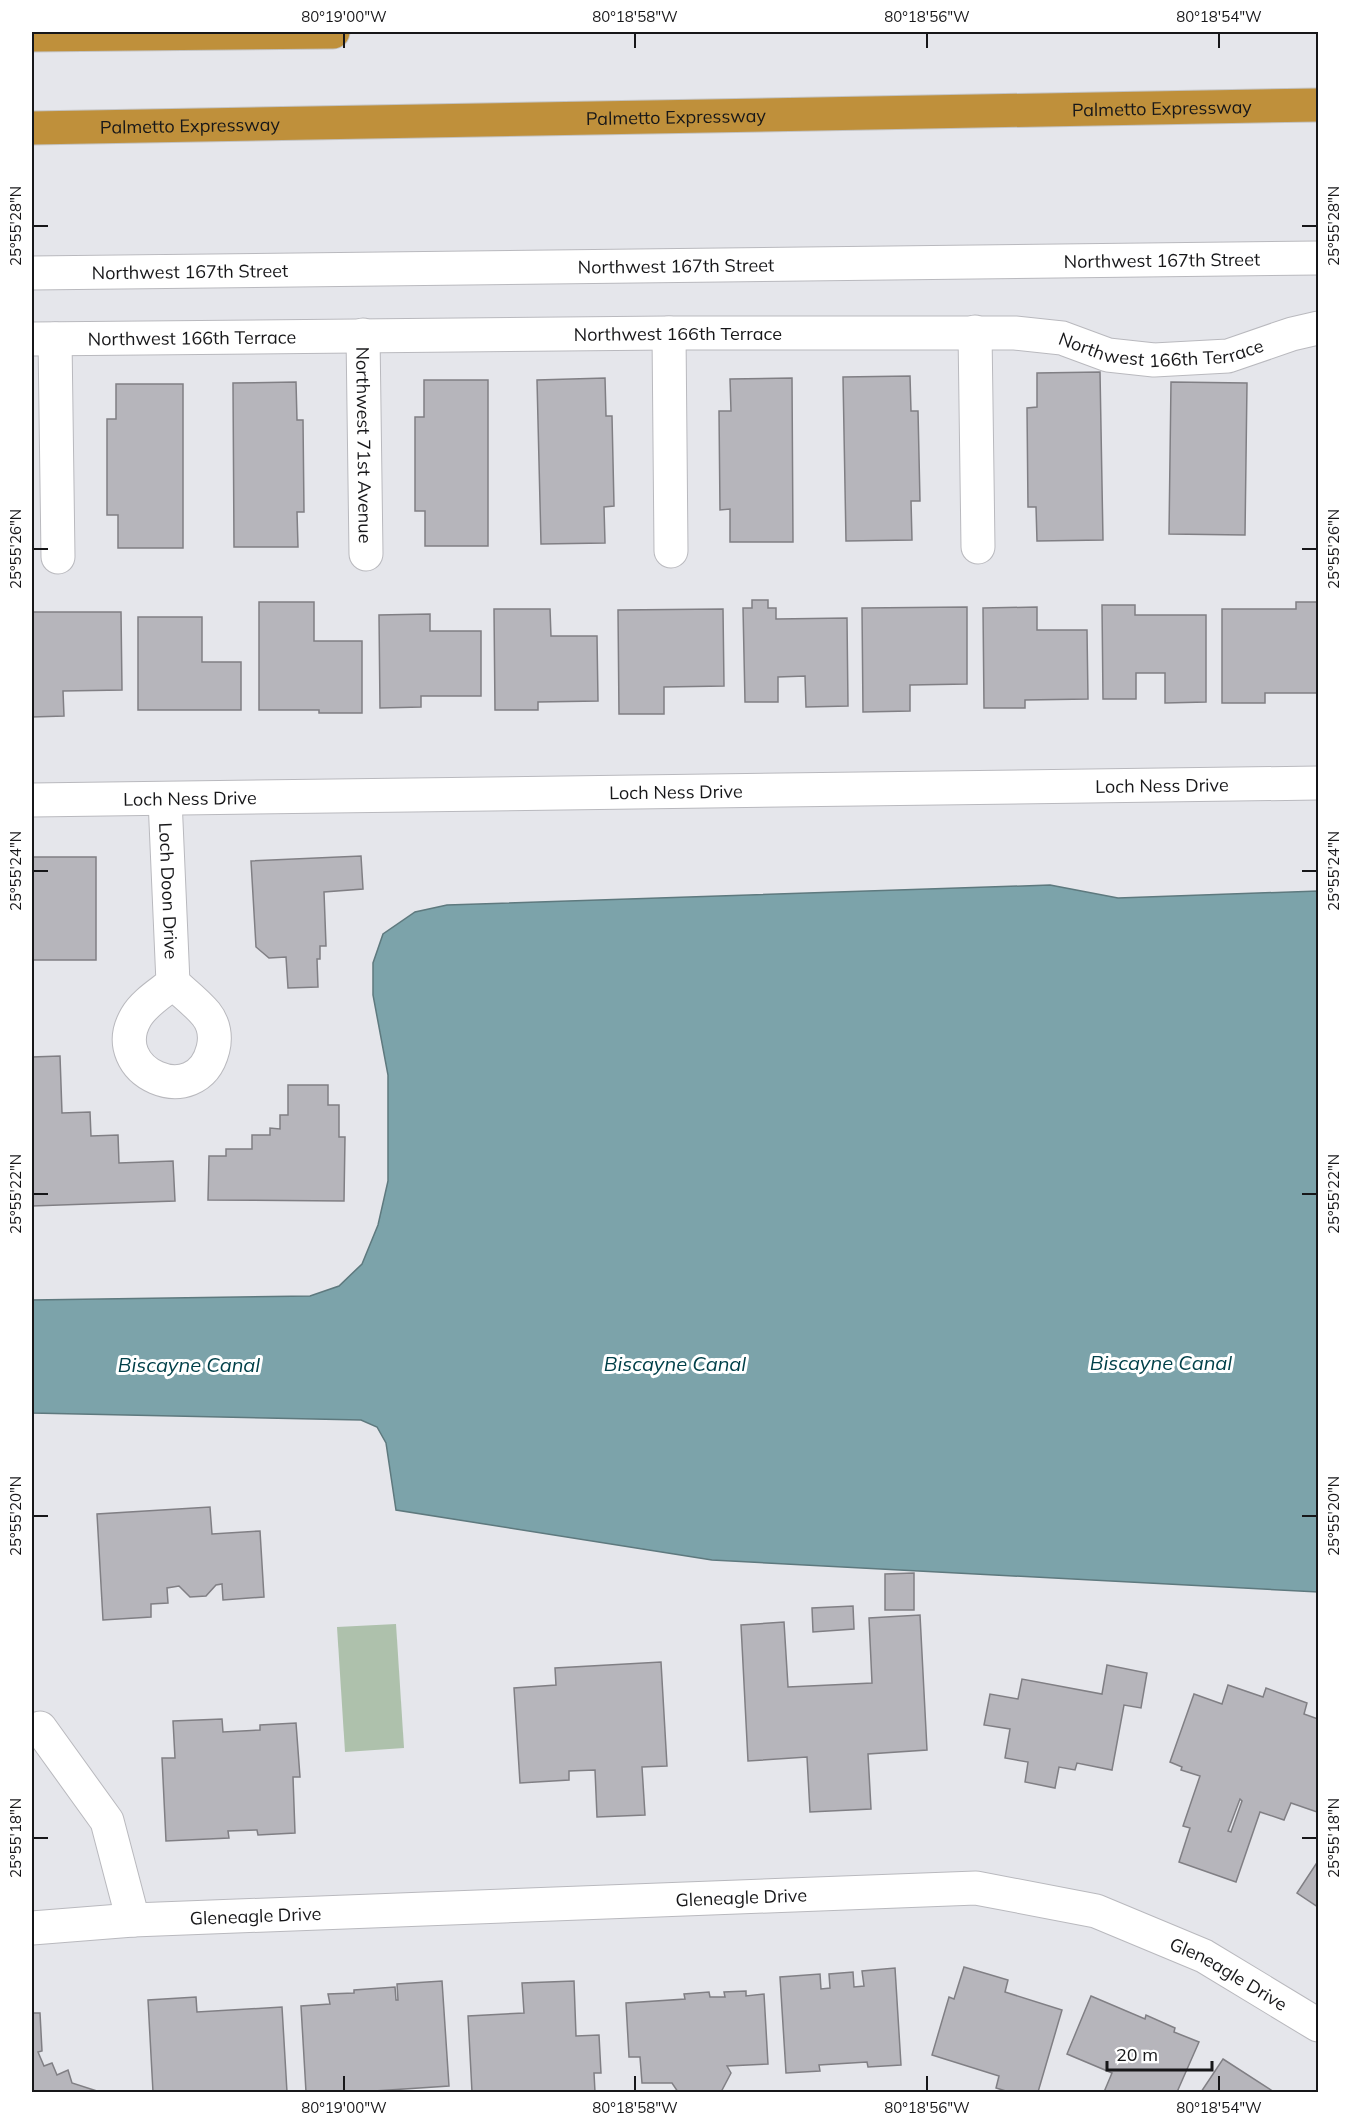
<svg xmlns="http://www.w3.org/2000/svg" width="1350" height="2124" font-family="Mulish,sans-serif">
	<rect width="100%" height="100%" fill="#e5e6eb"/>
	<path fill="#aec1ac" d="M396,1624L404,1748L345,1752L337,1627Z"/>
	<path fill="#7ca3aa" stroke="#5e797e" stroke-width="1.5" d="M1050,885L1118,898L1318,891V1592L712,1560L396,1510L386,1443L377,1427L361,1420L32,1413V1300L310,1296L339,1286L362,1264L378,1225L388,1181V1075L373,995V963L383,934L415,912L447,905Z"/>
	<g fill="#b6b5bb" stroke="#807f84" stroke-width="1.5" fill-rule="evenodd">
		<path d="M1100,372L1103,540L1037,541L1036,507H1028L1027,408L1037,407V373Z"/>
		<path d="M910,376L911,411H918L920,501H911L912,540L846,541L843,377Z"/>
		<path d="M605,378L606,416H612L614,506L604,507L605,543L541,544L537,380Z"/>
		<path d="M792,378L793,542H730V509L720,510L719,411H731L730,379Z"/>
		<path d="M424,380H488V546H425V511H415V417H424Z"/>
		<path d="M296,382L297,420H303L304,512H297L298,547H234L233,383Z"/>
		<path d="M1171,382L1247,383L1245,535L1169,534Z"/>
		<path d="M116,384H183V548H118V515H107V419H116Z"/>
		<path d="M752,600H768V608H776V619L847,618L848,706L806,707L805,676L778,677V702H745L743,608H752Z"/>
		<path d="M259,602H314V641H362V713H319V710H259Z"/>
		<path d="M1296,602H1318V693H1265V703H1222V609H1296Z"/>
		<path d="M1102,605H1135V615H1206V702L1165,703V673H1136V699H1103Z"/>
		<path d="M967,607V684L910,685V711L863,712L862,608Z"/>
		<path d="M1037,607V630H1087L1088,699L1025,700V708H984L983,608Z"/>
		<path d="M494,609H550L551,636H597L598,701L538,702V710H495Z"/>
		<path d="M723,609L724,686L664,687V714H619L618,610Z"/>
		<path d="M32,612H121L122,690L63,691L64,716L32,717Z"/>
		<path d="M430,614V631H481V696H421V707L380,708L379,615Z"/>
		<path d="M138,617H202V662H241V710H138Z"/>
		<path d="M361,856L363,889L324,892L326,946H320V959H317L318,987L288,988L286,957L269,958L256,947L251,861Z"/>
		<rect x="32" y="857" width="64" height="103"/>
		<path d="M60,1056L62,1113L90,1112L91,1136L118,1135L119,1163L173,1161L175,1201L32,1206V1057Z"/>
		<path d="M288,1085H328V1105H339V1137H345L344,1201L208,1200L209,1156H226V1149H252V1135H270V1128L280,1129V1115H288Z"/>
		<path d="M210,1507L212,1534L260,1531L264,1597L223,1600L222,1584L216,1585L206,1596L190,1597L179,1586L167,1588L168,1603L151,1604V1617L103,1620L97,1514Z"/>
		<path d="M914,1573V1610H885V1574Z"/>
		<path d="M853,1606L854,1629L813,1632L812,1608Z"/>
		<path d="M920,1615L927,1750L868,1754L871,1809L810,1812L807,1757L748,1761L741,1625L784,1622L788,1687L872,1683L869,1618Z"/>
		<path d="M661,1662L667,1766L642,1767L645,1815L597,1817L595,1770L569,1771V1780L520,1783L514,1688L556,1685L555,1668Z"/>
		<path d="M1107,1665L1147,1673L1141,1708L1124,1705L1112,1770L1077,1763L1075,1770L1059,1767L1055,1788L1025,1782L1028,1762L1005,1758L1010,1729L984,1725L990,1694L1018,1699L1022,1679L1102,1694Z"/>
		<path d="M1228,1685L1263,1697L1266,1688L1307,1703L1304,1714L1318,1719L1317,1812L1291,1803L1284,1820L1260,1812L1236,1882L1179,1862L1190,1828L1183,1826L1200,1776L1181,1770L1182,1767L1170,1762L1194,1694L1222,1704ZM1240,1799L1242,1801L1231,1832L1228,1831Z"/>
		<path d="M222,1719L223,1732L260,1730V1725L296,1723L300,1777H293L295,1833L258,1835L257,1830L228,1831L229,1838L166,1841L162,1758H175L173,1721Z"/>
		<path d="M1318,1861V1907L1297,1893Z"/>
		<path d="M964,1967L1008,1980L1005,1992L1062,2010L1038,2092H1009L996,2088L999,2076L932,2055L949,1997L954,1999Z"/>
		<path d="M895,1968L901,2065L868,2067L867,2062L819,2065L820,2071L786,2073L780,1977L820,1974L821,1989L830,1988L829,1974L853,1972L854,1987L864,1986L862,1971Z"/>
		<path d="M442,1981L449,2086L359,2092H306L301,2006L330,2004L328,1994L354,1993V1990L395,1987L396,2000H398L397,1984Z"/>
		<path d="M574,1981L576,2036L599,2035L601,2073H594L595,2092H472L468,2016L524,2013L522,1983Z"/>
		<path d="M746,1991V1996L764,1994L768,2064L727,2066L731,2073L721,2092H678L672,2083H642L640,2057H629L626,2003L685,1999L684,1994L709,1992L710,1997H725L724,1992Z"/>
		<path d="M1091,1996L1145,2019L1146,2015L1175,2028L1174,2032L1199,2042L1177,2092H1104L1112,2073L1067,2054Z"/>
		<path d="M196,1997L197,2012L282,2007L287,2092H153L148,2000Z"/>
		<path d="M32,2013H40L42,2051L38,2052L44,2066L52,2063L57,2075L68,2070L72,2083L100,2092H32Z"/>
		<path d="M1223,2059L1274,2092H1201Z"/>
	</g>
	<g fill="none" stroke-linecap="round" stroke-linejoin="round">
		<g stroke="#b9b9be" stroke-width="35">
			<g id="street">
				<path d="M975,332L978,547"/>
				<path d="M669,333L671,551"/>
				<path id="s1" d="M363,335L366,554"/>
				<path id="s2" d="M32,339L669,333H1015L1062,338L1108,355L1154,360L1228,356L1292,334L1318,328"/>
				<path d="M55,339L58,557"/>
				<path id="s3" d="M165,799L173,983C184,993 197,1003 206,1014C214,1024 216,1037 213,1049C197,1113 104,1072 136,1017C144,1003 161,993 173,983"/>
				<path id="s4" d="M32,800L1318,783"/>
				<path d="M40,1728L107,1821L133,1920"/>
				<path id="s5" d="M32,1928L133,1920L976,1888L1096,1911L1204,1956L1318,2025"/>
			</g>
		</g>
		<g stroke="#b9b9be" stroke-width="35">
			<g id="secondary">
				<path id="s6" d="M32,273L1318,258"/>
			</g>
		</g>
		<g stroke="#c3c3c3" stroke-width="35">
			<g id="highway">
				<path d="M32,35L333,32"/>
				<path id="s7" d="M32,128L1318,105"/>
			</g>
		</g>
		<use href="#street" stroke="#fff" stroke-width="33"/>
		<use href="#secondary" stroke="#fff" stroke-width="33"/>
		<use href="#highway" stroke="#bf903b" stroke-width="33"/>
	</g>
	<path fill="none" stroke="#171719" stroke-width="2" d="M344,33V48M635,33V48M927,33V48M1219,33V48M33,226H48M1302,226H1317M33,549H48M1302,549H1317M33,871H48M1302,871H1317M33,1194H48M1302,1194H1317M33,1516H48M1302,1516H1317M33,1838H48M1302,1838H1317M344,2076V2091M635,2076V2091M927,2076V2091M1219,2076V2091"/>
	<g text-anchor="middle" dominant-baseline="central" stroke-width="6" stroke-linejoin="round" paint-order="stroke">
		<g font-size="18" fill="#171719" stroke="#fff">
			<text stroke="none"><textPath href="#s7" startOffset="1130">Palmetto Expressway</textPath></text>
			<text stroke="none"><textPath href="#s7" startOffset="644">Palmetto Expressway</textPath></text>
			<text stroke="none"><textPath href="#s7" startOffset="158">Palmetto Expressway</textPath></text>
			<text stroke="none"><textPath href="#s6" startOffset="1130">Northwest 167th Street</textPath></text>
			<text stroke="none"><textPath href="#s6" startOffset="644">Northwest 167th Street</textPath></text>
			<text stroke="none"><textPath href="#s6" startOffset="158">Northwest 167th Street</textPath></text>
			<text stroke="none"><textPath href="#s2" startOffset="646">Northwest 166th Terrace</textPath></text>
			<text stroke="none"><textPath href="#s2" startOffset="160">Northwest 166th Terrace</textPath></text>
			<text stroke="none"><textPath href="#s2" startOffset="1132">Northwest 166th Terrace</textPath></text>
			<text stroke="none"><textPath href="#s1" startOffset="110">Northwest 71st Avenue</textPath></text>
			<text stroke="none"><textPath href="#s4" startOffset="1130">Loch Ness Drive</textPath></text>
			<text stroke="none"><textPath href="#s4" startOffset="644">Loch Ness Drive</textPath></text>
			<text stroke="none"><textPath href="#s4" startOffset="158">Loch Ness Drive</textPath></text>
			<text stroke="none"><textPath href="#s3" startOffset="92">Loch Doon Drive</textPath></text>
			<text stroke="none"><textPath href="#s5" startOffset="710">Gleneagle Drive</textPath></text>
			<text stroke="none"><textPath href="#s5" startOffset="224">Gleneagle Drive</textPath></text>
			<text stroke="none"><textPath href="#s5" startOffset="1214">Gleneagle Drive</textPath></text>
		</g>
		<g font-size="20" font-style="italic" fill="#014049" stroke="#fff">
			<text x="1161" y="1362">Biscayne Canal</text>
			<text x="675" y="1363">Biscayne Canal</text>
			<text x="189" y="1364">Biscayne Canal</text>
		</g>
	</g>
	<rect width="1350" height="2124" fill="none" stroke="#ffffff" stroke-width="66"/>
	<path d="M1107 2061v9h105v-9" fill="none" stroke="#171719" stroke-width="3"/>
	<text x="1116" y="2061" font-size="18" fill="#171719" stroke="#ffffff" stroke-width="4.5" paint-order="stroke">20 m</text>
	<rect x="33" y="33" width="1284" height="2058" fill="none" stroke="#171719" stroke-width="2"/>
	<g font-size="15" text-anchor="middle" fill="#171719">
		<text x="344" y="22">80°19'00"W</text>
		<text x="635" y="22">80°18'58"W</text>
		<text x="927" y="22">80°18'56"W</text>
		<text x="1219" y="22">80°18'54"W</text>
		<text transform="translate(16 226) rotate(-90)" y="5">25°55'28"N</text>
		<text transform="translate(1334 226) rotate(-90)" y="5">25°55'28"N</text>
		<text transform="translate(16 549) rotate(-90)" y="5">25°55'26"N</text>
		<text transform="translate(1334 549) rotate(-90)" y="5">25°55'26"N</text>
		<text transform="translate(16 871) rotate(-90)" y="5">25°55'24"N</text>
		<text transform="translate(1334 871) rotate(-90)" y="5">25°55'24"N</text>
		<text transform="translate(16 1194) rotate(-90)" y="5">25°55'22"N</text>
		<text transform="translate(1334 1194) rotate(-90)" y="5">25°55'22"N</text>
		<text transform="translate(16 1516) rotate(-90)" y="5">25°55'20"N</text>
		<text transform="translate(1334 1516) rotate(-90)" y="5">25°55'20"N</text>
		<text transform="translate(16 1838) rotate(-90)" y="5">25°55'18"N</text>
		<text transform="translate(1334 1838) rotate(-90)" y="5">25°55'18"N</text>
		<text x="344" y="2113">80°19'00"W</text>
		<text x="635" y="2113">80°18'58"W</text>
		<text x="927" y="2113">80°18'56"W</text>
		<text x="1219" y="2113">80°18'54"W</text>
	</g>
</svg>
